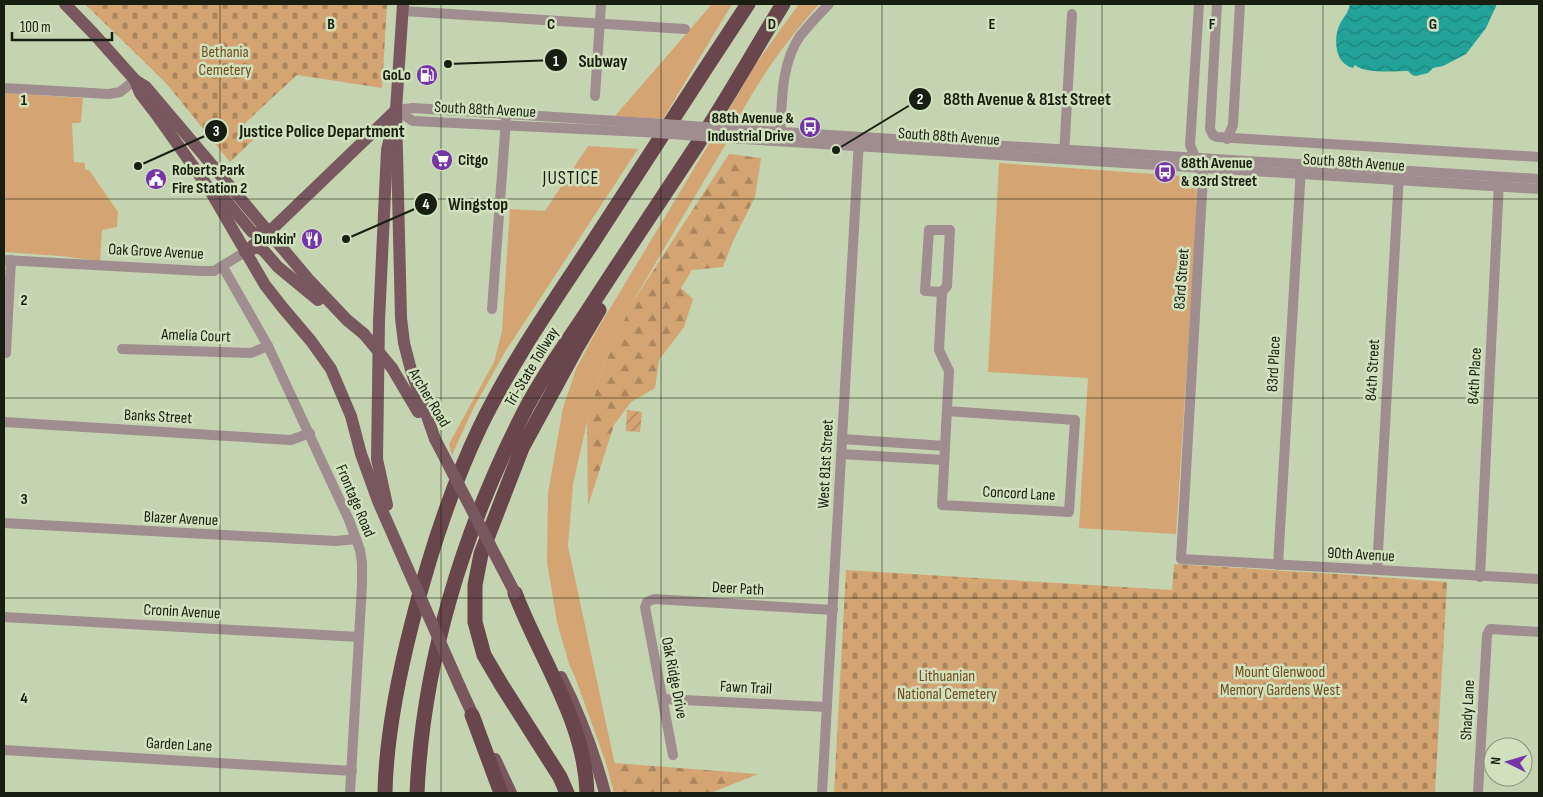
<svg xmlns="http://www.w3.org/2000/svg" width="1543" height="797" font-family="'Sofia Sans Condensed',sans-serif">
	<defs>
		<pattern id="forest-firs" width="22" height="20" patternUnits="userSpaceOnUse" patternTransform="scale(1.25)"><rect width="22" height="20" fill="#d4a473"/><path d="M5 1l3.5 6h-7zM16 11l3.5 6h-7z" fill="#ab855d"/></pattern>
		<pattern id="cemetery-stones" width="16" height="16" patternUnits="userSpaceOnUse" patternTransform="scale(1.25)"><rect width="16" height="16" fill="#d4a473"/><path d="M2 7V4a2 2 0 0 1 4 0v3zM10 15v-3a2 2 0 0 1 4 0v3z" fill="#ab855d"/></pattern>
		<pattern id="garden-furrows" width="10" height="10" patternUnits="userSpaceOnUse" patternTransform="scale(1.25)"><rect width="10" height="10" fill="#d4a473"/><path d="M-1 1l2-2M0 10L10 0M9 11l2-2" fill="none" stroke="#ab855d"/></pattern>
		<pattern id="water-waves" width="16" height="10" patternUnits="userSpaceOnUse" patternTransform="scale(1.25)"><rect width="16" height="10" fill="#22a298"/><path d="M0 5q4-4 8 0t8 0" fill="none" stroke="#1d837b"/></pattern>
	</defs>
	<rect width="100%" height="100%" fill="#c4d4b0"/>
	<g fill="#d4a473">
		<path d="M712,4H732L663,119L615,116Z"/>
		<path d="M799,4H819C787,40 758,80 736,123L722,122L755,65Z"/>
		<path d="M4,93L83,98L81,121L79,123H72L74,162L85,163V170H89L118,212L117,227L102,230L100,261L61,256L4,252Z"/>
		<path d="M710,142H727L632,303L603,367L587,422L573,484L568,546L621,793H614L605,760L575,677L569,664L557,622L547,562L548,493L563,408L576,369L594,335Z"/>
		<path d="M588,146L638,149L505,352L473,409L452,455L449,444L494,362L502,331L510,209L545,211Z"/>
		<path d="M999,163L1197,177L1196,225L1176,534L1079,528L1088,378L988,372Z"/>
	</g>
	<g fill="url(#forest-firs)">
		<path d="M729,154L761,158L755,197L733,241L723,267L692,270L681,288L693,299L684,327L659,360L655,388L631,402L614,425L588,506L587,422L603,367L632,303Z"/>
		<path d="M614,763L758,774L711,793H621Z"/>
	</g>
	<g fill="url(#cemetery-stones)">
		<path d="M85,4H387L382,88L297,75L244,124L256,137L230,162L166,83Z"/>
		<path d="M1174,564L1337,574L1447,582L1435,793H834L846,570L1172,590Z"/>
	</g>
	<path fill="url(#garden-furrows)" d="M627,410L642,412L640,432L626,431Z"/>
	<path fill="url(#water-waves)" d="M1350,4H1497L1486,28L1466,54L1443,66L1433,68L1428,73L1416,76L1412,75L1408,71C1394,71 1365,74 1355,65L1353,68C1350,67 1347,66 1345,64C1334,56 1334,33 1341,22C1346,14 1348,13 1350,4Z"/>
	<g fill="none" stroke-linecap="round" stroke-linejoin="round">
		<g stroke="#a08d90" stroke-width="10">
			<path d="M1199,4L1190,145L1203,176L1181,559L1539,579"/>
			<path d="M1217,4L1210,129L1213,135L1217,137L1539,157"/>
			<path d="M403,11L685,29"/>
			<path d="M4,88L109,94L120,92L135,80"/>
			<path d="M595,96L601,4"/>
			<path d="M396,110L413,108L649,123"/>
			<path d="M396,110L413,121L643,132"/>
			<path d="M733,129L1539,179"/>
			<path d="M727,138L1539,189"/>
			<path d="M780,139C782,105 780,65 800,36C809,25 819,14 829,4"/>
			<path d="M1227,139L1233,125L1240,4"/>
			<path d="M1064,156L1072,14"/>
			<path d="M4,260L201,271H214L245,252"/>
			<path d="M223,267L268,346L349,520L360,550L362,563V585L350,793"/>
			<path d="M942,292L925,291L929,230H950L947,286L942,292L939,350L949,371L942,505L1069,512L1075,420L947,411"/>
			<path d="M492,309L506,120"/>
			<path d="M122,349L251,353L268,346"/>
			<path d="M6,353L11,260"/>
			<path d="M4,422L291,440L310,433"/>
			<path d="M842,439L945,446"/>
			<path d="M841,454L944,460"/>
			<path d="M4,523L336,541L356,539"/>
			<path d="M1278,565L1301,167"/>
			<path d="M1377,570L1399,174"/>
			<path d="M1480,577L1499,181"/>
			<path d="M4,617L359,637"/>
			<path d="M663,699L827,707"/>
			<path d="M4,750L352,771"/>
			<path d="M673,755L645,607L647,602L654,599L833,610"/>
			<path d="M822,793L859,140"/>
			<path d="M1478,793L1487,635L1490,629L1539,632"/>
		</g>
		<g stroke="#78585e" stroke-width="12">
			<path d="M65,4L94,34L135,80L140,93L156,114L208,187L265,285L283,308L311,341L331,369L351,416L361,454L378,501L407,567"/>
			<path d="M403,4L396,110L401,318L404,343L411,370L435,439"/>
			<path d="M135,80L146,87L310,281L347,320L364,334"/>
			<path d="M217,190L252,232L258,234L268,233"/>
			<path d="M246,251L258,247L264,251L278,267L318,300"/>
			<path d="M245,252L268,233L396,110"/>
			<path d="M392,368L418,412"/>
			<path d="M387,505L377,459L379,321L387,150L396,110"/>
			<path d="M561,677C580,715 594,752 605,793"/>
			<path d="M460,687L477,724"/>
			<path d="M495,759L511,793"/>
		</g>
		<g stroke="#69454c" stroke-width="15">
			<path d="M515,593C540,659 585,721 587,793"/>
			<path d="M472,715L501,793"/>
			<path d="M385,793C386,736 398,678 412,623C429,556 450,490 480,427C511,363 552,304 591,245C643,165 695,84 748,4"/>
			<path d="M417,793C423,662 463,532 522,416C539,382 562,349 583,318C620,261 658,204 695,148C726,101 754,51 783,4"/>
			<path d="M567,793L560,777L501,684L484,655L475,622V585L481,554L522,448L577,347L599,310"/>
		</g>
		<g stroke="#a08d90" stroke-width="10">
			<path d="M649,123L733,129"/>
			<path d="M643,132L727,138"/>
		</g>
		<g stroke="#78585e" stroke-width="12">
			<path d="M364,334L392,368"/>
			<path d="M435,439L515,593"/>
			<path d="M407,567L460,687"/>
		</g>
	</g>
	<path fill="none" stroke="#181e10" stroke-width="1" stroke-opacity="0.55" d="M220,4V793M441,4V793M661,4V793M882,4V793M1102,4V793M1323,4V793M4,199H1539M4,398H1539M4,598H1539"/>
	<defs>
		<g id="fuel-disc" transform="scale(1.125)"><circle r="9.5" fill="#7634a9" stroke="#d1e1bd"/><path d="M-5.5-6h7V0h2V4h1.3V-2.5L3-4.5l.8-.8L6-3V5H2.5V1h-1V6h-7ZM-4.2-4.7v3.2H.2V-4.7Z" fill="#fff"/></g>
		<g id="bus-disc" transform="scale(1.125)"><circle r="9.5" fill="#7634a9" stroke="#d1e1bd"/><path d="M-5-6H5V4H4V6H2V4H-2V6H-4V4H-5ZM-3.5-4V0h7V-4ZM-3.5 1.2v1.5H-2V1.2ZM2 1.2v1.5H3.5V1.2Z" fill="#fff"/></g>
		<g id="supermarket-disc" transform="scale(1.125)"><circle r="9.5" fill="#7634a9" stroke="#d1e1bd"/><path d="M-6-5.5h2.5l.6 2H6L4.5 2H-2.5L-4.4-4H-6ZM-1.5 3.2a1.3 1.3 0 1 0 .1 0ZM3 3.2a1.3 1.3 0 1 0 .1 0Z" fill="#fff"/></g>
		<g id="civic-disc" transform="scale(1.125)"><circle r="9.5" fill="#7634a9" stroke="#d1e1bd"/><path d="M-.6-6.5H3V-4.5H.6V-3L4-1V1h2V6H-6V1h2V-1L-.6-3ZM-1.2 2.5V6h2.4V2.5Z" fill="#fff"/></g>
		<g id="restaurant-disc" transform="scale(1.125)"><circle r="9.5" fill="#7634a9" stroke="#d1e1bd"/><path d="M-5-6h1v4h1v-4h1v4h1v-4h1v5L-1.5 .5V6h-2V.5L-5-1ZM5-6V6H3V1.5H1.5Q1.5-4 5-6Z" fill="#fff"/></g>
	</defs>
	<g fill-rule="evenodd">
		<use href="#fuel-disc" x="427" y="75"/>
		<use href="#bus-disc" x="810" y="127"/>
		<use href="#supermarket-disc" x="442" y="160"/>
		<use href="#bus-disc" x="1165" y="172"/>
		<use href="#civic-disc" x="156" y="179"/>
		<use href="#restaurant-disc" x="312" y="239"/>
	</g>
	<g text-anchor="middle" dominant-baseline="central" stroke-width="5" stroke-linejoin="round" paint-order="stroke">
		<g font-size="16" fill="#724b1c" stroke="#d1e1bd">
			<text x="225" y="52">Bethania<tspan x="225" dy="18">Cemetery</tspan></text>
			<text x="1280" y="672">Mount Glenwood<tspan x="1280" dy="18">Memory Gardens West</tspan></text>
			<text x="947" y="676">Lithuanian<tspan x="947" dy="18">National Cemetery</tspan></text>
		</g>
		<g font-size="16" font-weight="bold" fill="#181e10" stroke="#d1e1bd" text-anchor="end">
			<text x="411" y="75">GoLo</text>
			<text x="794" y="118">88th Avenue &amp;<tspan x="794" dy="18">Industrial Drive</tspan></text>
			<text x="458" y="160" text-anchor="start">Citgo</text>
			<text x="1181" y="163" text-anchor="start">88th Avenue<tspan x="1181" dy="18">&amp; 83rd Street</tspan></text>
			<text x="172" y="170" text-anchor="start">Roberts Park<tspan x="172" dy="18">Fire Station 2</tspan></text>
			<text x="296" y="239">Dunkin'</text>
		</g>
		<g font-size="16" fill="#181e10" stroke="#d1e1bd">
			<text transform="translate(485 110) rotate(3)">South 88th Avenue</text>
			<text transform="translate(949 137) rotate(4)">South 88th Avenue</text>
			<text transform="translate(1354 163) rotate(4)">South 88th Avenue</text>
			<text transform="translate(156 252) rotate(3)">Oak Grove Avenue</text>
			<text transform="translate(1182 279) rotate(-86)">83rd Street</text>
			<text transform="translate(196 336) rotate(2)">Amelia Court</text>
			<text transform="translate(1274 364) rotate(-87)">83rd Place</text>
			<text transform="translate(532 367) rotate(-59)">Tri-State Tollway</text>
			<text transform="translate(1373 370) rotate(-87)">84th Street</text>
			<text transform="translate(1475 376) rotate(-87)">84th Place</text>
			<text transform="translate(429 398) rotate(59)">Archer Road</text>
			<text transform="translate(158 417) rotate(3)">Banks Street</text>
			<text transform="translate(826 464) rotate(-87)">West 81st Street</text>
			<text transform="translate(1019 494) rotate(3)">Concord Lane</text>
			<text transform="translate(355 501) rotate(67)">Frontage Road</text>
			<text transform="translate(181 519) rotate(3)">Blazer Avenue</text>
			<text transform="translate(1361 555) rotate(3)">90th Avenue</text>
			<text transform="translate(738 589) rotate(3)">Deer Path</text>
			<text transform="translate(182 612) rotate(3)">Cronin Avenue</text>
			<text transform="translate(674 678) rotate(79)">Oak Ridge Drive</text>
			<text transform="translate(746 688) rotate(3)">Fawn Trail</text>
			<text transform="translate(1468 710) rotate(-87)">Shady Lane</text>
			<text transform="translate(179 745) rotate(3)">Garden Lane</text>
		</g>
		<g font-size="19" letter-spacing="1" fill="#181e10" stroke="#d1e1bd">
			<text x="571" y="178">JUSTICE</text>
		</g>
	</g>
	<g font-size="16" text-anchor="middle" font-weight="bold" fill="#181e10" stroke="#d1e1bd" stroke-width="5" stroke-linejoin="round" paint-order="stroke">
		<text x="331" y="29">B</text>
		<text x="551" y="29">C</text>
		<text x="772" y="29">D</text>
		<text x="992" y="29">E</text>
		<text x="1212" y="29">F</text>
		<text x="1433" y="29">G</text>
		<text x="24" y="105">1</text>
		<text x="24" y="305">2</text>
		<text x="24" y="504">3</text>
		<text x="24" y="703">4</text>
	</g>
	<path fill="none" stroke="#181e10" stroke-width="2" d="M448 64L556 60M836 150L920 99M138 166L216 131M346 239L426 204"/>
	<g fill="#181e10" stroke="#d1e1bd" stroke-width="2">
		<circle cx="448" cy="64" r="5"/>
		<circle cx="836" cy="150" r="5"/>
		<circle cx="138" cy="166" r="5"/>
		<circle cx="346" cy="239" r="5"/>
		<circle cx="556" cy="60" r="12"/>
		<circle cx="920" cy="99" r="12"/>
		<circle cx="216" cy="131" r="12"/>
		<circle cx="426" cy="204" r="12"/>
	</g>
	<g font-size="15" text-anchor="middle" font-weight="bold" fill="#fff">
		<text x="556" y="66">1</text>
		<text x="920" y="104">2</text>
		<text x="216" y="136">3</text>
		<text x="426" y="209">4</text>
	</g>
	<g font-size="18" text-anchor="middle" font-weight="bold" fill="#181e10" stroke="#d1e1bd" stroke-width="5" stroke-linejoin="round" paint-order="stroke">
		<text x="603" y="67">Subway</text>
		<text x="1027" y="105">88th Avenue &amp; 81st Street</text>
		<text x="322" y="137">Justice Police Department</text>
		<text x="478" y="210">Wingstop</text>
	</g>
	<rect width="1543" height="797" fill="none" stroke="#181e10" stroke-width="10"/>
	<g transform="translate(1508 762) rotate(275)"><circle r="24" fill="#d1e1bd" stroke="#879378"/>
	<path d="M0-4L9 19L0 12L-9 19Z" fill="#7634a9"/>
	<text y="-8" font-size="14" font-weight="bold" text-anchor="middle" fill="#181e10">N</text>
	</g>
	<path d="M12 32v8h100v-8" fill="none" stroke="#181e10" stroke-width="2.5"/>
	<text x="20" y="32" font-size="15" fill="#181e10" stroke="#d1e1bd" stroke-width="4" paint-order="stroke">100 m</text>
</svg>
